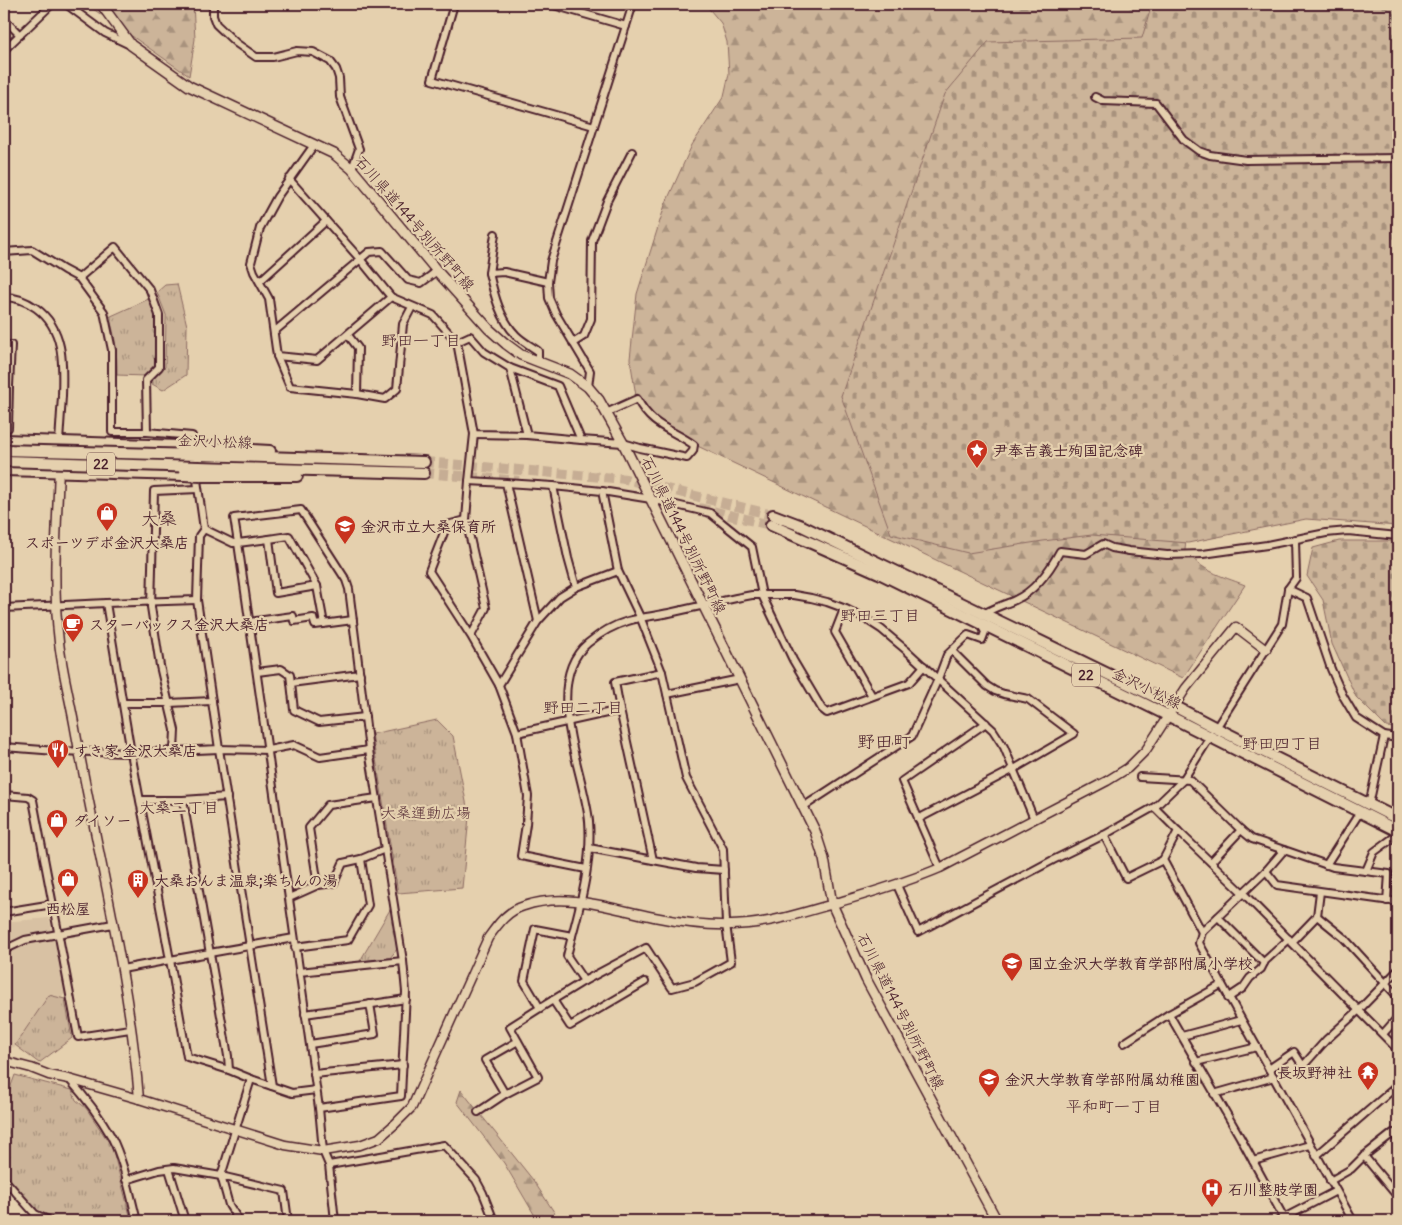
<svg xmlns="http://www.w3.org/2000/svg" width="1402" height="1225" font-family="Delius,'Klee One',sans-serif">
	<defs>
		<pattern id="forest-firs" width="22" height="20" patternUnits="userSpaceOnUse" patternTransform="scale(1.25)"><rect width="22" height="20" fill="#ccb499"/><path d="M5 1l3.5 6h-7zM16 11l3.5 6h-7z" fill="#a8927d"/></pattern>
		<pattern id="cemetery-stones" width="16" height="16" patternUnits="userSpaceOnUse" patternTransform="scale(1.25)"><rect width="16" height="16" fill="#ccb499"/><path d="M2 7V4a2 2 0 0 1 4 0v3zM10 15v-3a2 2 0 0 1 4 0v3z" fill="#a8927d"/></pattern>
		<pattern id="park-tufts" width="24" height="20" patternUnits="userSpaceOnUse" patternTransform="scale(1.25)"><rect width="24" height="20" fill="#ccb499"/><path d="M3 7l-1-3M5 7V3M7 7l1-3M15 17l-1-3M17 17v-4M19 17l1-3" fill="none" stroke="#a8927d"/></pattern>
	</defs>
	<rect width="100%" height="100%" fill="#e5d0ae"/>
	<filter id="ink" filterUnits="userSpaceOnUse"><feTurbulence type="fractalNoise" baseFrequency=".02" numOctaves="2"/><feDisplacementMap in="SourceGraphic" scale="10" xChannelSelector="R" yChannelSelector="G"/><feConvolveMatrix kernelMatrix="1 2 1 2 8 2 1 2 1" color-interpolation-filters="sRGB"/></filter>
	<g filter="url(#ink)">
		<path fill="#d8c1a3" d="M49,918L66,992L26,1042L4,1051V922Z"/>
		<g fill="url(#forest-firs)" stroke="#8b6a62">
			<path d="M86,4H193L195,39L189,76Z"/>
			<path d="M705,4H1160L1187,529L1185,550C1203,572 1219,575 1245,585L1183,678L685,440L673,428L638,408L630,359L637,294L665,205L692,145L724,96L729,74L727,42L721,23Z"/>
			<path d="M461,1090L533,1180L560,1221H538L504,1163L457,1102Z"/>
		</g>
		<g fill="url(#cemetery-stones)" stroke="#8b6a62">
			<path d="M1152,4H1398V526L1306,519L1188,543L1092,535L1043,541L968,553L891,534L841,396L945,94L988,42L1142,38Z"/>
			<path d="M1339,541H1398V728L1386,727L1356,697L1332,644L1323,600L1307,576L1313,548Z"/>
		</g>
		<g fill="url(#park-tufts)" stroke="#8b6a62">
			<path d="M177,284L187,326L186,375L163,390L152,384L153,378L165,367L166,315L157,292L165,285Z"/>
			<path d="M153,297L159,315V362L145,376L117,375C117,355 116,336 109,317Z"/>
			<path d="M437,720L453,736L469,817L462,888L398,893L372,734Z"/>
			<path d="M391,908L397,949L390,958L360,961Z"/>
			<path d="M49,995L65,999L72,1038L39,1063L15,1045Z"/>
			<path d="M15,1075L72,1090L76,1100L86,1108L112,1147L131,1219L129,1221H50L35,1214L4,1175V1095L8,1094Z"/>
		</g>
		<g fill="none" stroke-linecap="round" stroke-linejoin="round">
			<g stroke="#c6ad94" stroke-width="10" stroke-dasharray="10 5" stroke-linecap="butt">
				<path d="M424,462L626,479L773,515"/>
				<path d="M424,473L519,481"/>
				<path d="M699,508L771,525"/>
			</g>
			<g stroke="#4a1f2b" stroke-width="10">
				<g id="minor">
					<path d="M66,4L105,33L130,45"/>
					<path d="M213,4V16L216,24L236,43L256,57H273L297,51L313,52L330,61L336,69L339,78L340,97L359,149L352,169"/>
					<path d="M454,4L432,80L594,126"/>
					<path d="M550,4L626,26"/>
					<path d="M4,19L20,35"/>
					<path d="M4,50L52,4"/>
					<path d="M1095,97L1103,101L1156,103L1184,140L1199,151L1210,155L1246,160L1398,158"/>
					<path d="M314,145L277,197L260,228L251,263L254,272L269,299L277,356L290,387L357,394L385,399L397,389L403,324L412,307"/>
					<path d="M289,179L360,259L391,297L433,315L457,342L470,336L484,352L510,368L558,386L581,440L623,443L640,448L687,458L693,451L694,445C670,428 653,428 637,399L606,413"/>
					<path d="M495,234L489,273L504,272L548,282"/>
					<path d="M4,252L32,250L64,270L79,278L104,312L112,350V432H147L146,380L159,367V315L150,290L115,247L79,278"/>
					<path d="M489,273C494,294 500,319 516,335C522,341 531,346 538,351V361"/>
					<path d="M260,281L326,221"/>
					<path d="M4,297C16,297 26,301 36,308C65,329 63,364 62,396C61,411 60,426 59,442"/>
					<path d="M275,331L369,252L382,251L408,280L421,283L437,271"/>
					<path d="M348,335L358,348L357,394"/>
					<path d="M457,342L474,434L527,435"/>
					<path d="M573,343L584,336L591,319L592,241L607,201L632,152"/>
					<path d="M4,345H11L9,386"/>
					<path d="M277,356L317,360L391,297"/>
					<path d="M510,368L527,435L581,440"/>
					<path d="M4,386H9L8,428H4"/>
					<path d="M588,387L590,371L556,314L549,298L548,282L551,261L633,4"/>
					<path d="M147,432L192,436L194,448"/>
					<path d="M474,434L469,481L506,483L538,621L560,597L576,587L618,571L641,619L662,672L686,778L723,849L726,924L731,962L695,982L672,988L646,948L584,981"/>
					<path d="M196,473L204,529"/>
					<path d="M506,483L553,486"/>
					<path d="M602,491L651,499L710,513L752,547L762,595L793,660L822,709L827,713L909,683L924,666"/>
					<path d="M466,520L469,481"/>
					<path d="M269,539L289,536L317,586"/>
					<path d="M576,587L568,558L553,486L602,491L618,571"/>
					<path d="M1288,589L1307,598L1331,669L1343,696L1356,718L1384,736L1398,738"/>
					<path d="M4,608L106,603"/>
					<path d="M844,609L835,632L872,696"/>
					<path d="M982,615C992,608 1004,605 1015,600C1035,591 1050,570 1060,551L1086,554L1103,544L1112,548L1129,551L1167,555L1203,554L1267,545L1326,533L1348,531L1398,536"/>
					<path d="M538,621L499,685L517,733L620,710L615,682L662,672"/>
					<path d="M249,622L293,616L294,621L313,618L315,625L353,620"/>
					<path d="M471,636L429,571L447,525L466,520L486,608L471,636L499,685"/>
					<path d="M257,672L281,669L290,675L291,683L360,674"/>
					<path d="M291,683L294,710L319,722L365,717"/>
					<path d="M667,694L740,679"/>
					<path d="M123,703H169L212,701"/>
					<path d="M620,710L653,860L696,868L724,870"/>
					<path d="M1216,728L1282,624L1288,589L1296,578L1295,539"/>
					<path d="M517,733L528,796L526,824L521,856L586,869"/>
					<path d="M4,747L56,751L131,753L219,749L197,600L199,536L204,529L233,543H238L319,1108L323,1151L329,1165L335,1221"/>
					<path d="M174,751L175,730L160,666L151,607L154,491L198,489"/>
					<path d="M1140,777L1190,780L1241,830L1252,839L1284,850L1266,871"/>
					<path d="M4,795L28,797L33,800L78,1037L130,1029"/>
					<path d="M140,800H183L228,1056L229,1070L251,1079L221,1176L229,1205L239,1221"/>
					<path d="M183,800L227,797"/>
					<path d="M1369,805L1384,736"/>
					<path d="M1156,806L1104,835L1126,878L1163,860"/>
					<path d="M803,807L912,736L938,679L947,655L968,635L982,640L985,632L981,625"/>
					<path d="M918,819L1014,769L1074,734L1028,699L1004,694L995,691L987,686L952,651"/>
					<path d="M1178,831L1156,809V806L1183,780L1210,737"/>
					<path d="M589,848L653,860"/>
					<path d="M1284,850L1333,867L1389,874L1387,901"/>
					<path d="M1211,862L1241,830"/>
					<path d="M1326,865L1360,812"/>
					<path d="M940,868L902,781L986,723"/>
					<path d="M1366,871L1374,852L1393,838"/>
					<path d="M318,885L334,883L343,863L361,859"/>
					<path d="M897,885L918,932L1053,860L1104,835"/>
					<path d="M289,898L318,885L309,828L328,805L377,798"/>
					<path d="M4,912L53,904"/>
					<path d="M1317,916L1344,938L1398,997"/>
					<path d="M1218,917L1264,963"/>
					<path d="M1202,932L1163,860L1178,831L1243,893L1398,1050"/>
					<path d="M1292,942L1317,916L1320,892"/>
					<path d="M295,947L348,940L368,905L361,859L385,849"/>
					<path d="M4,950L25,940L113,924"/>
					<path d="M122,969L170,960L131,753L106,603L197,600"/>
					<path d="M299,972L403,961"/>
					<path d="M1228,998L1243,988L1250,978L1261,969L1265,961L1289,939"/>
					<path d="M553,1000L570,1026L645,982"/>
					<path d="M540,1008L584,981L567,956L572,936"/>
					<path d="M305,1014L406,999"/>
					<path d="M1169,1014L1221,985"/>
					<path d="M1383,1034L1398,1017"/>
					<path d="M1182,1036L1241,1020"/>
					<path d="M518,1041L485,1060L505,1094L538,1077L510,1027L540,1008L524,981L535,929L572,936C582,899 592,859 589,821C584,771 541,682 588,643C599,634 614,625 628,621C641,617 655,616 669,613C691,608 713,603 736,598L752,595H794L811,598L827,602L846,609L864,618L881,629L906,650L993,730L1004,747L1034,819"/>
					<path d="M1124,1043L1169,1014L1240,1137L1284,1218"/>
					<path d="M310,1044L375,1034L370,1004"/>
					<path d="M1196,1062L1257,1047"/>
					<path d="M1269,1069L1294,1052L1303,1066L1326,1040L1359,1010L1398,970"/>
					<path d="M229,1070L187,1057L170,960L294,938"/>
					<path d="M314,1074L403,1065"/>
					<path d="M69,1079C85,1097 99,1115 111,1136C124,1161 130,1194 137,1221"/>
					<path d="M251,1079L292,1093L316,1090"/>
					<path d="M272,1086L219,749L268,750L294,745L320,757L369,750"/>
					<path d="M1214,1094L1274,1077"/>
					<path d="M319,1108L401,1096L406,992L403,961L369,750L349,589L346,580L301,510L234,518L238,543L269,539L276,593L317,586L324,624"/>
					<path d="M478,1112L505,1094"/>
					<path d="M1316,1156L1398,1085"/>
					<path d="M1364,1156L1398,1197"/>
					<path d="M1253,1161L1310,1145"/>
					<path d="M329,1165L444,1145L476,1180L483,1193L494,1221"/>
					<path d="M169,1169L185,1221"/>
					<path d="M4,1179L35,1214L50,1221"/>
					<path d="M126,1180L159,1170L174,1168L221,1176L284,1191L288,1221"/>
					<path d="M1330,1181L1351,1169L1364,1156L1393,1133L1398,1140"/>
					<path d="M1278,1221L1336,1191"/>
					<path d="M1353,1221L1269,1069L1199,943L1202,932L1266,871L1277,885L1398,902"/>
				</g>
			</g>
			<g stroke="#4a1f2b" stroke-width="11">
				<g id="tertiary">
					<path d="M59,468C57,526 52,584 59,642C62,669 69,696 74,723C96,848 129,973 139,1099"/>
					<path d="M4,1061L31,1068L49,1075L69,1079L139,1099L285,1145L323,1151L360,1145L379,1138L395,1124L412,1107L488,938C498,924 507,911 524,906C567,891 612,909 654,917C683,923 719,927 748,924C777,921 805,912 833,904C869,893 905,883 940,868L1107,781L1128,768L1146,750L1186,688L1236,627L1266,650"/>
				</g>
			</g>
			<g stroke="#4a1f2b" stroke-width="12">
				<path id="secondary" d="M101,4L131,45L189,86L334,154L352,169L437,271L489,329L506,344L521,355L570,374L588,387L599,400L623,443L815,831L824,859L832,904L866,979L997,1221"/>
			</g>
			<g stroke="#4a1f2b" stroke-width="14">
				<g id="primary">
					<path d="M4,440L179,446"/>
					<path d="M196,447L270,451"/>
					<path d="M197,455L424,462"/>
					<path d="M199,467L424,473"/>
					<path d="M4,470L184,475"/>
					<path d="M201,476H297"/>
					<path d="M773,515L802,526L1174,706L1216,728L1398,819"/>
					<path d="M771,525L879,573L1169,716L1398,831"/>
				</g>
			</g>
			<use href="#minor" stroke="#e5d0ae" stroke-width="6"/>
			<use href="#tertiary" stroke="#e5d0ae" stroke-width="8"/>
			<use href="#secondary" stroke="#e5d0ae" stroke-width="9"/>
			<use href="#primary" stroke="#e5d0ae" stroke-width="10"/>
			<g stroke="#4a1f2b" stroke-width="14" stroke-linecap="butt">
				<g id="primary-bridge">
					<path d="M179,446L196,447"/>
					<path d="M4,450L197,455"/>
					<path d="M4,461L199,467"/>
					<path d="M184,475L201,476"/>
				</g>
			</g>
			<use href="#primary-bridge" stroke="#e5d0ae" stroke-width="10"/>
		</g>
	</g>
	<defs>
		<g id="sight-pin" transform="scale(1.125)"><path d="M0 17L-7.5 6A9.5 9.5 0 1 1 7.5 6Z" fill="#c8321e" stroke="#e5d0ae"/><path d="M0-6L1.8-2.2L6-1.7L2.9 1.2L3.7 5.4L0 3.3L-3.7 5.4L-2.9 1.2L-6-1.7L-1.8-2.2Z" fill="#fff"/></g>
		<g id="shop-pin" transform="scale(1.125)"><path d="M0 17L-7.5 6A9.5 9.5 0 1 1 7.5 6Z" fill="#c8321e" stroke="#e5d0ae"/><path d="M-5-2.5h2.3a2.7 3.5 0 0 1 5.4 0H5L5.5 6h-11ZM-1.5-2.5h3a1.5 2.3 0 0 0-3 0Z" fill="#fff"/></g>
		<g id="school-pin" transform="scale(1.125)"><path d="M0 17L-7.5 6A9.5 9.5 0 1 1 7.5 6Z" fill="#c8321e" stroke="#e5d0ae"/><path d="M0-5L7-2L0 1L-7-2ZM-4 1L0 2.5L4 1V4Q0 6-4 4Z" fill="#fff"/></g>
		<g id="cafe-pin" transform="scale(1.125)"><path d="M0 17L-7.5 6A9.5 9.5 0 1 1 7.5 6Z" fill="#c8321e" stroke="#e5d0ae"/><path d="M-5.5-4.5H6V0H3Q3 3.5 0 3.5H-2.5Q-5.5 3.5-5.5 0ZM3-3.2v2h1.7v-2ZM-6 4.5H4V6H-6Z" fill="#fff"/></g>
		<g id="restaurant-pin" transform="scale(1.125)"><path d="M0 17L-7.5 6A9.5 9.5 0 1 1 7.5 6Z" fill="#c8321e" stroke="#e5d0ae"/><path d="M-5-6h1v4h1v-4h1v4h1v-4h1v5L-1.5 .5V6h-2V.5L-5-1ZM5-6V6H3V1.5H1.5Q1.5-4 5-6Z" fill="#fff"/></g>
		<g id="building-pin" transform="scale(1.125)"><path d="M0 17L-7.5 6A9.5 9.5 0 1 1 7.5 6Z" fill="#c8321e" stroke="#e5d0ae"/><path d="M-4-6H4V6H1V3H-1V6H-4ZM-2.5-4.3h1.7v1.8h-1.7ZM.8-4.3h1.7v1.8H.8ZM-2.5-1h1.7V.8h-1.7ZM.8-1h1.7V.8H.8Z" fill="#fff"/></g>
		<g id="temple-pin" transform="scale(1.125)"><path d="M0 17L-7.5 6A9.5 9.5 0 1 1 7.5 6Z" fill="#c8321e" stroke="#e5d0ae"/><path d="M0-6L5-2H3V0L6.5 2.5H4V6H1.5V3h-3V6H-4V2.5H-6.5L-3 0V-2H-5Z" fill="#fff"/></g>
		<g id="hospital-pin" transform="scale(1.125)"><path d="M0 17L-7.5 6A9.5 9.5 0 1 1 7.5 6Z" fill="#c8321e" stroke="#e5d0ae"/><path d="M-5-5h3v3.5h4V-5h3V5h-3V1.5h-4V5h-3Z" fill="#fff"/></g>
	</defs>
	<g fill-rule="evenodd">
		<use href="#sight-pin" x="977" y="450"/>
		<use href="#shop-pin" x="107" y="513"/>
		<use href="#school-pin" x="345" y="526"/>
		<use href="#cafe-pin" x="73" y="624"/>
		<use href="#restaurant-pin" x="58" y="750"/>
		<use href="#shop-pin" x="57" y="820"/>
		<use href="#shop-pin" x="68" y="879"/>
		<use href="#building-pin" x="138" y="880"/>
		<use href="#school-pin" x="1012" y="963"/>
		<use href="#temple-pin" x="1368" y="1072"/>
		<use href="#school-pin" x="989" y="1079"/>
		<use href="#hospital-pin" x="1212" y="1189"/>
	</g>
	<g text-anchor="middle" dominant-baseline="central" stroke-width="4.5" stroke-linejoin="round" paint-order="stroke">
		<g fill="#e5d0ae" stroke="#785452" stroke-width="1">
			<rect x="87" y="452.5" width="28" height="23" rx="4"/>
			<rect x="1072" y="663.5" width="28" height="23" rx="4"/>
		</g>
		<g font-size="14" font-weight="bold" fill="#4a1f2b">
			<text x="101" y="464">22</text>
			<text x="1086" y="675">22</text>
		</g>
		<g font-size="15" fill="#4a1f2b" stroke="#e5d0ae">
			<text transform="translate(415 223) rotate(49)">石川県道144号別所野町線</text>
			<text transform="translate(215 441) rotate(2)">金沢小松線</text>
			<text transform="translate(684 535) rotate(64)">石川県道144号別所野町線</text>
			<text transform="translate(1147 688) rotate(26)">金沢小松線</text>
			<text transform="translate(901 1011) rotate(63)">石川県道144号別所野町線</text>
		</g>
		<g font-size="15" font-weight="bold" fill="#4a1f2b" stroke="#e5d0ae" text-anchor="start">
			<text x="993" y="450">尹奉吉義士殉国記念碑</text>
			<text x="361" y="526">金沢市立大桑保育所</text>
			<text x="107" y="542" text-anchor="middle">スポーツデポ金沢大桑店</text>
			<text x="89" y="624">スターバックス金沢大桑店</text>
			<text x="74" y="750">すき家 金沢大桑店</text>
			<text x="73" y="820">ダイソー</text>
			<text x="154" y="880">大桑おんま温泉;楽ちんの湯</text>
			<text x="68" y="908" text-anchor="middle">西松屋</text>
			<text x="1028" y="963">国立金沢大学教育学部附属小学校</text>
			<text x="1352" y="1072" text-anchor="end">長坂野神社</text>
			<text x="1005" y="1079">金沢大学教育学部附属幼稚園</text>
			<text x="1228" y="1189">石川整肢学園</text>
		</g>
		<g font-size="15" fill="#5e353c" stroke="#e5d0ae">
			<text x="426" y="812">大桑運動広場</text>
		</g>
		<g font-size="16" fill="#4a1f2b" stroke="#e5d0ae">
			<text x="421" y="340">野田一丁目</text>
			<text x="880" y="615">野田三丁目</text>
			<text x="583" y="707">野田二丁目</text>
			<text x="1282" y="743">野田四丁目</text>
			<text x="179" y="807">大桑二丁目</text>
			<text x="1114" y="1106">平和町一丁目</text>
		</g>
		<g font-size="18" fill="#4a1f2b" stroke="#e5d0ae">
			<text x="159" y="518">大桑</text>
			<text x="884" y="741">野田町</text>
		</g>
	</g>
	<rect width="1402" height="1225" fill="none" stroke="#e5d0ae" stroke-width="20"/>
	<rect x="10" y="10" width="1382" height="1205" fill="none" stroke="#4a1f2b" stroke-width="2" filter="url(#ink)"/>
</svg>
